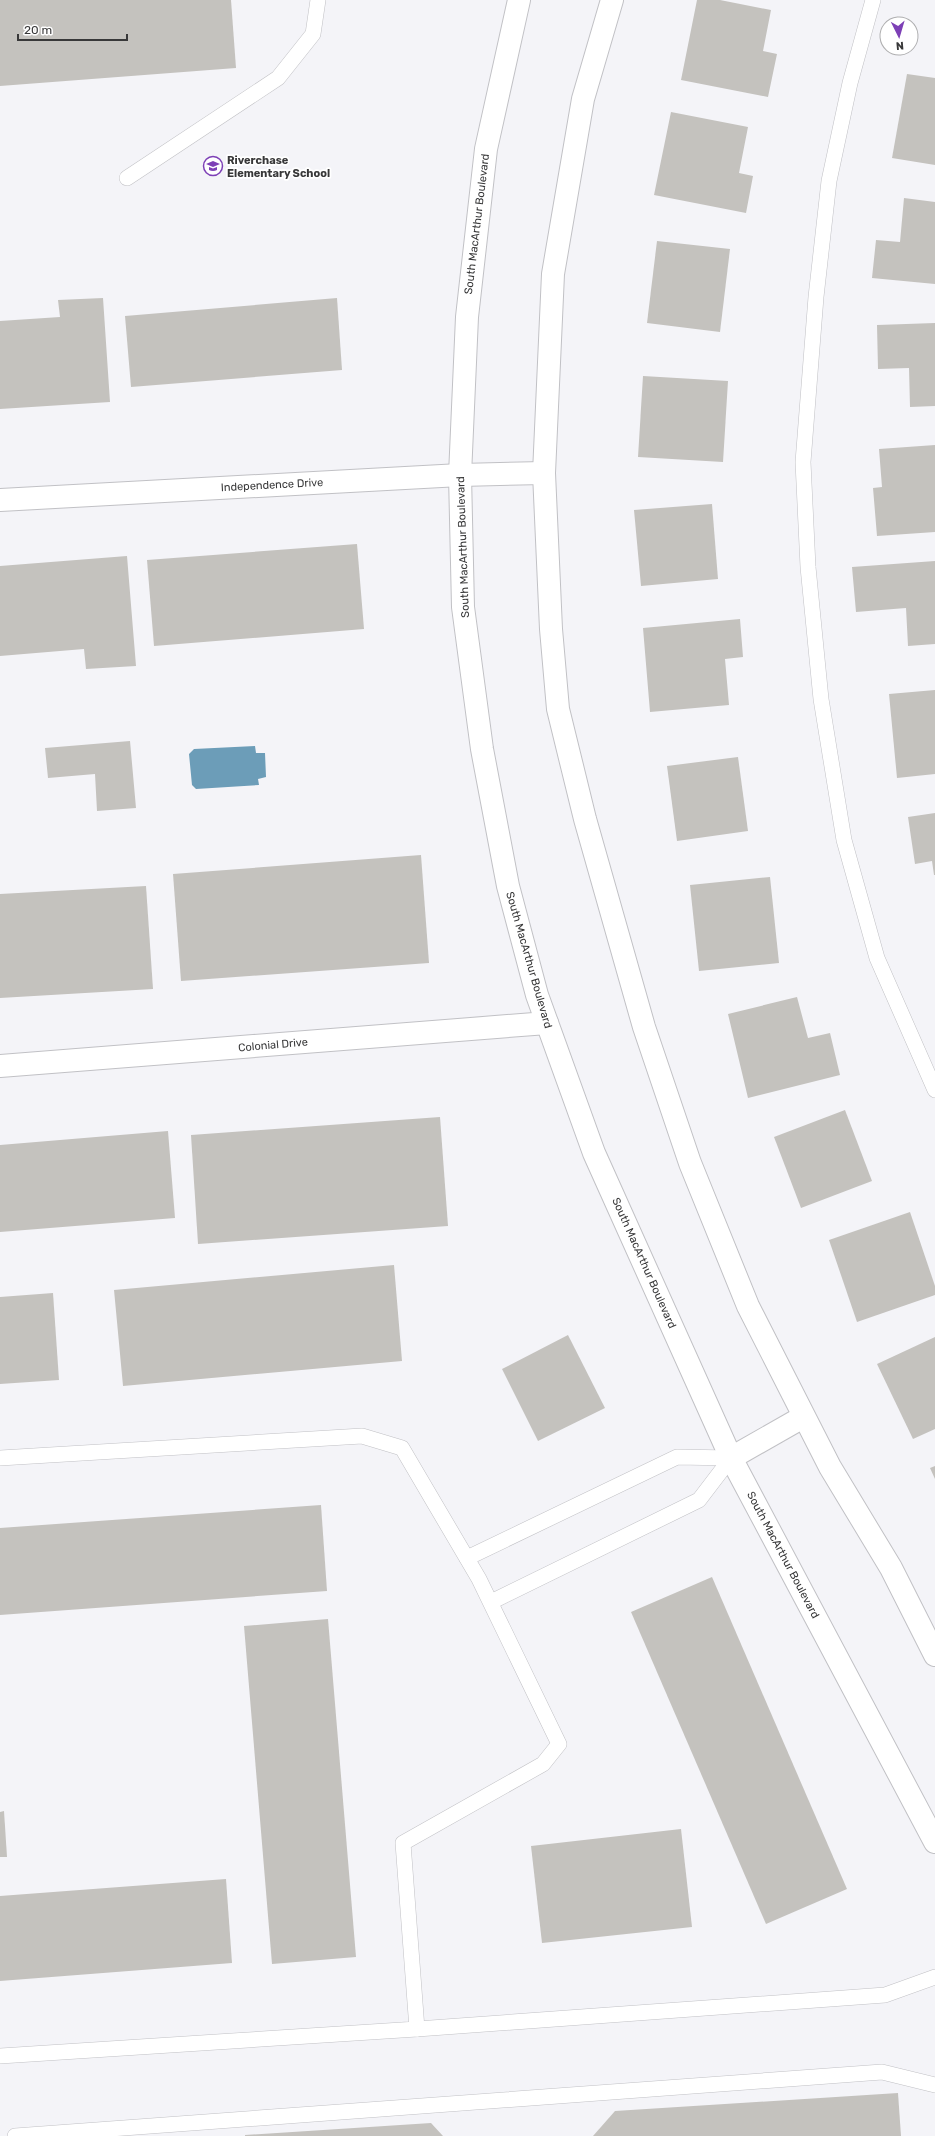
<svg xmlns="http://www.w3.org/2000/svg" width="935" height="2136" font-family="Rubik,sans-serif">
	<rect width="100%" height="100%" fill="#f4f4f8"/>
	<path fill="#6c9db8" d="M255,746L256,753H265L266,777L258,779L259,785L196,789L192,785L189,754L194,749Z"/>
	<g fill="#c4c2be">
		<path d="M0,0H231L236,68L0,86Z"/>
		<path d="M697,0H720L771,10L763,51L777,54L768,97L681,80Z"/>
		<path d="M907,74L935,78V165L892,158Z"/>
		<path d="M671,112L748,127L739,173L753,176L746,213L654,195Z"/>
		<path d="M904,198L935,202V284L872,278L876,240L900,242Z"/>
		<path d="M657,241L730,249L720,332L647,323Z"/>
		<path d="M103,298L110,402L0,409V321L60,317L58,300Z"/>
		<path d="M337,298L342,370L131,387L125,316Z"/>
		<path d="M935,323V406L910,407L909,368L878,369L877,325Z"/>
		<path d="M643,376L728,381L723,462L638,457Z"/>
		<path d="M935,445V532L877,536L873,488L882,487L879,449Z"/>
		<path d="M712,504L718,579L641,586L634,510Z"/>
		<path d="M357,544L364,629L154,646L147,560Z"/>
		<path d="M127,556L136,666L86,669L84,649L0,656V566Z"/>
		<path d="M935,561V644L908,646L906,608L856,612L852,567Z"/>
		<path d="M740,619L743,657L725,659L729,705L650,712L643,628Z"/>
		<path d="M935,690V774L897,778L889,694Z"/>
		<path d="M130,741L136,808L97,811L95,774L48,778L45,748Z"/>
		<path d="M738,757L748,831L677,841L667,766Z"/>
		<path d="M935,813V875H934L932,861L915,864L908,817Z"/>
		<path d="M421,855L429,963L181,981L173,874Z"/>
		<path d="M770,877L779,963L699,971L690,885Z"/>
		<path d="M146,886L153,989L0,998V894Z"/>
		<path d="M797,997L808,1038L830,1033L840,1075L748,1098L728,1014Z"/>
		<path d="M845,1110L872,1181L801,1208L774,1137Z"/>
		<path d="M440,1117L448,1226L198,1244L191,1135Z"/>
		<path d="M168,1131L175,1218L0,1232V1145Z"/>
		<path d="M910,1212L935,1286V1295L857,1322L829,1240Z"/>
		<path d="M394,1265L402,1361L123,1386L114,1290Z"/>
		<path d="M53,1293L59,1380L0,1384V1297Z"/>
		<path d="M568,1335L605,1408L538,1441L502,1369Z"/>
		<path d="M935,1337V1429L913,1439L877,1364Z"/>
		<path d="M935,1466V1479L930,1468Z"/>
		<path d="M321,1505L327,1591L0,1615V1528Z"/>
		<path d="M712,1577L847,1889L766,1924L631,1612Z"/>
		<path d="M328,1619L356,1957L272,1964L244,1626Z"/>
		<path d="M4,1811L7,1857H0V1812Z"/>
		<path d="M681,1829L692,1927L542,1943L531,1846Z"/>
		<path d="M226,1879L232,1963L0,1981V1896Z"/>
		<path d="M898,2093L901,2136H593L615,2111Z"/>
		<path d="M431,2123L443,2136H245V2135Z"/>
	</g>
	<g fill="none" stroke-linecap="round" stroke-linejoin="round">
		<g stroke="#c1c1c5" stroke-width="16">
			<g id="lane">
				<path d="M873,0L850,83L829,181L816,297L803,462L808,567L821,699L844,840L877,958L935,1090"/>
				<path d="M127,178L278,78L313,34L318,0"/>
				<path d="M0,1458L362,1436L402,1448L479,1579L559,1744L543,1764L403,1843L417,2029L0,2056"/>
				<path d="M467,1558L677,1457L731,1458"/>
				<path d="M491,1602L699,1500L731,1458"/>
				<path d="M417,2029L885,1995L935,1977"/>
				<path d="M15,2136L882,2072L935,2085"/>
			</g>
		</g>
		<g stroke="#c1c1c5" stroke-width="24">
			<g id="street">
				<path d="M0,500L460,475L544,473"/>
				<path d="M0,1066L547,1023"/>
			</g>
		</g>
		<g stroke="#c1c1c5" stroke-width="24">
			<g id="secondary">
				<path d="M519,0L486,149L467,317L460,475L463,607L482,749L508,886L537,995L594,1153L731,1458L935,1842"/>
				<path d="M612,0L583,99L553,274L544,473L551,629L558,709L585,819L644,1027L690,1163L748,1306L830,1467L891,1568L935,1655"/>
				<path d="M731,1458L803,1417"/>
			</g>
		</g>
		<use href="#lane" stroke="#fff" stroke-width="15"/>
		<use href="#street" stroke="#fff" stroke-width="22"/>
		<use href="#secondary" stroke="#fff" stroke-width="22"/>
	</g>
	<defs>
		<g id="school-ring" transform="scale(1)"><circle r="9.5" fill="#fff" stroke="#7d40b6" stroke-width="1.5"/><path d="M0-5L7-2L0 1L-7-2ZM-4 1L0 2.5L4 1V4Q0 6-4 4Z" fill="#7d40b6"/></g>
	</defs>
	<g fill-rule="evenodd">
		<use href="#school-ring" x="213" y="166"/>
	</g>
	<g text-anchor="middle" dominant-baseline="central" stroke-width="3.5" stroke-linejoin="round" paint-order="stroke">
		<g font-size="11" font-weight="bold" fill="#383839" stroke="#fff" text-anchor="start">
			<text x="227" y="160">Riverchase<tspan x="227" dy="13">Elementary School</tspan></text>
		</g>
		<g font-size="11" fill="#383839" stroke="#fff">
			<text transform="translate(477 224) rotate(-83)">South MacArthur Boulevard</text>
			<text transform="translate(272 485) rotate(-3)">Independence Drive</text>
			<text transform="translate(463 547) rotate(-92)">South MacArthur Boulevard</text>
			<text transform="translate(529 960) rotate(74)">South MacArthur Boulevard</text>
			<text transform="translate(273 1045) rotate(-5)">Colonial Drive</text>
			<text transform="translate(644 1263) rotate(66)">South MacArthur Boulevard</text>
			<text transform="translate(783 1555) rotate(62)">South MacArthur Boulevard</text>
		</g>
	</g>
	<g transform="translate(899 36) rotate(175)"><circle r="19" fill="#ffffff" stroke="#afafb0"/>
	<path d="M0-3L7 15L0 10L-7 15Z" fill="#7d40b6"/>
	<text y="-6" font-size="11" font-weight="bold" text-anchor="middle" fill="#383839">N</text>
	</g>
	<path d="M18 34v6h109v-6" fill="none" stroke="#383839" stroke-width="2"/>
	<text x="24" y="34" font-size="12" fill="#383839" stroke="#ffffff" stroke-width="3" paint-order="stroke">20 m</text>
</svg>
